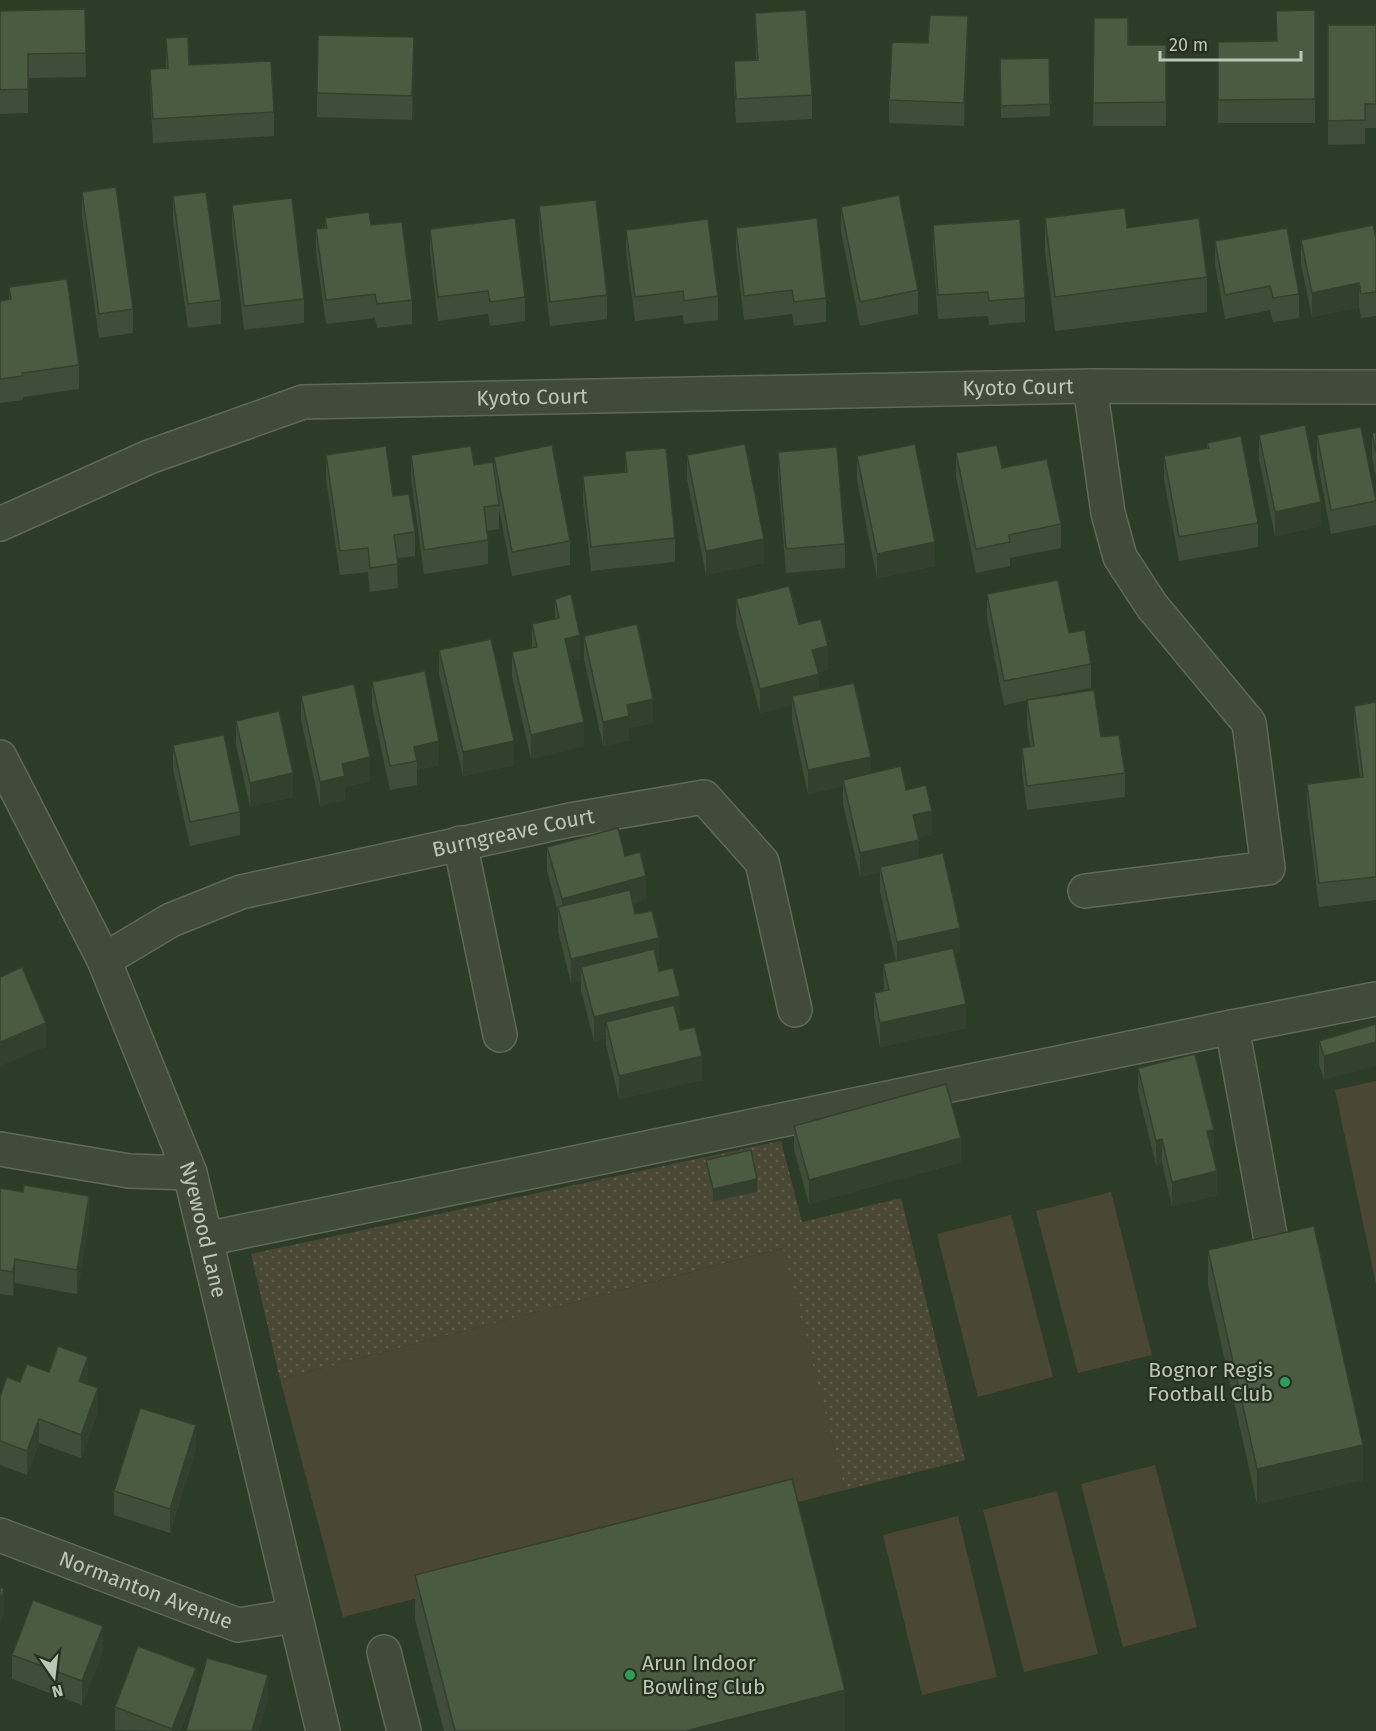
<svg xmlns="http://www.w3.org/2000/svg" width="1376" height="1731" font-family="'Fira Sans',sans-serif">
	<defs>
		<pattern id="grass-dots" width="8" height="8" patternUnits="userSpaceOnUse" patternTransform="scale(1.5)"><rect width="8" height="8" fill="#4a4835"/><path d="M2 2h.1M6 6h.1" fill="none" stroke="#626150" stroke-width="1.8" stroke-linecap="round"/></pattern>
	</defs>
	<rect width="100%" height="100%" fill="#2d3c26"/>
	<path fill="url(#grass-dots)" d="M781,1141L802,1222L901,1198L965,1460L845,1490L782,1248L280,1379L251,1254Z"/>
	<g fill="#4a4835">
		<path d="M1376,1081V1284L1335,1090Z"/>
		<path d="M1111,1192L1152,1355L1078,1373L1036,1211Z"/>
		<path d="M1011,1215L1053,1377L978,1397L937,1234Z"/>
		<path d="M783,1248L845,1490L343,1617L280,1379Z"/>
		<path d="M1155,1465L1197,1627L1123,1647L1081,1484Z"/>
		<path d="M1057,1491L1098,1654L1024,1672L983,1510Z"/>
		<path d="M958,1516L997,1677L922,1695L883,1535Z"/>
	</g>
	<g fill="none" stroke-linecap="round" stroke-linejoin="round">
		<g stroke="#5e6a57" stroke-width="36">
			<g id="minor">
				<path id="s1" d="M0,524L149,457L303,402L1090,386L1376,387"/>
				<path id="s2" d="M0,757L104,960L190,1173L323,1731"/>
				<path d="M460,843L500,1035"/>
				<path d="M1085,891L1268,868L1249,723L1152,606L1120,557L1108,513L1090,386"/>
				<path id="s3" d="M104,960L171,920L241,892L570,820L704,797L762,862L795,1010"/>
				<path d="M1232,1027L1271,1240"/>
				<path d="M0,1149L129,1171L190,1173"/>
				<path d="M206,1239L1232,1027L1376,999"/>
				<path id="s4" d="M0,1535L238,1625L294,1616"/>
				<path d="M384,1652L404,1731"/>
			</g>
		</g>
		<use href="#minor" stroke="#404c39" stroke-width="33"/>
	</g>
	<g fill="#404e39">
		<path d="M85,9L86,77L28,78V113L0,114V11Z"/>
		<path d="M1315,10V123H1218V42L1276,41Z"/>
		<path d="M755,13L812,95V119L736,123L734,85V61L756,60Z"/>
		<path d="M1094,18L1128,45H1166V126H1093Z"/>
		<path d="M1328,25H1376V128H1365V144L1328,145Z"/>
		<path d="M166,38L189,65L274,112V136L153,143L150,93V69L166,68Z"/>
		<path d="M968,40L964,126L889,123V100L928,43Z"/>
		<path d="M1049,58L1050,116L1001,118L1000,59Z"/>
		<path d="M414,61L412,120L317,117V93Z"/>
		<path d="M82,192L133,309V333L99,338L82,216Z"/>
		<path d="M173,196L221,300V324L188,328L173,220Z"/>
		<path d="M232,205L304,299V323L244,330L232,229Z"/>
		<path d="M539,206L607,295V319L550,326L539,230Z"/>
		<path d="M841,207L918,290V314L860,326L841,231Z"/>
		<path d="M325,218L371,225L412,300V324L377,328L375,318L326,324L316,253V229L325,228Z"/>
		<path d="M1045,218L1127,228L1207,277V312L1055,331L1045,252Z"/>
		<path d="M933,225L1025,298V322L989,325L988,316L938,319L933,249Z"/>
		<path d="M736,228L826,298V322L794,326L792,314L744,320L736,252Z"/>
		<path d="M430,229L525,297V321L490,326L488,314L438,321L430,252Z"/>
		<path d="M626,230L718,296V320L684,324L683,315L635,321L626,253Z"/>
		<path d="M1376,238V316L1361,318L1359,307L1312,317L1301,264V240Z"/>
		<path d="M1215,241L1299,294V318L1273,322L1270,310L1225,319L1215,265Z"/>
		<path d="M9,287L79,365V389L23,397V400L0,403V301L9,299Z"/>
		<path d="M1376,432V477L1372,457V433Z"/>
		<path d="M1259,435L1321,526L1275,536L1259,459Z"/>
		<path d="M1317,435L1376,501V525L1331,534L1317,459Z"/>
		<path d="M1207,443L1258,523V547L1179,561L1164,479V456L1207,448Z"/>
		<path d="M625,451L675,538V562L591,571L583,500V476L625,472Z"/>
		<path d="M778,452L845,544V568L786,573L778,476Z"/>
		<path d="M956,453L1002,468L1061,524V548L1010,558V566L976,573L956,477Z"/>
		<path d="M326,455L393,496L415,532V556L397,558L398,588L370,592L368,572L340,575L326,479Z"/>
		<path d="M411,455L494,467V457L570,541V565L512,576L499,509V529L487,531L488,540V564L424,574L411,479Z"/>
		<path d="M687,455L764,563L706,575L687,479Z"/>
		<path d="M857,456L935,566L877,578L857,480Z"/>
		<path d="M987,594L1069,633L1091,664V688L1032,699L1101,737L1125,773V797L1027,810L1022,772V748L1030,746L1027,724V700L1004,705L987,618Z"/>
		<path d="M555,599L580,659L570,661L584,746L531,759L512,676V652L532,648V624L555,619Z"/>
		<path d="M736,599L799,624L828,670L818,672L819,691L871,773L906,790L932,835L918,837L919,859L960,952L954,953L966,1028L880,1047L874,1017V993L884,991L883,964L896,961L880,891V872L860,877L843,804V786L808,794L792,720V705L760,713L736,623Z"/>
		<path d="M584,636L653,723L629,728V740L603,746L584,659Z"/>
		<path d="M439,650L514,765L463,776L439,674Z"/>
		<path d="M372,682L439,765L417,770V785L390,790L372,706Z"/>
		<path d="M301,696L370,781L345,787V800L320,806L301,720Z"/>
		<path d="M1376,702V900L1319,907L1307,808V784L1360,778L1354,729V706Z"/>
		<path d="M236,721L293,797L250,806L236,745Z"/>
		<path d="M173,745L240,812V835L190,846L173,769Z"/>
		<path d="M547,847L625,856L646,900L633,904L635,914L659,962H657L659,971L680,1020L677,1021L680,1030L702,1080L619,1099L606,1045V1038L594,1041L581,990V980L571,983L558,931V912L547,871Z"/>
		<path d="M1376,1024L1324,1080L1319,1064V1041Z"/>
		<path d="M1138,1068L1214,1154L1217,1195L1172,1206L1162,1163L1156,1165L1138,1092Z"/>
		<path d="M794,1126L961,1162L809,1204L794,1149Z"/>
		<path d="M706,1160L757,1192L713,1201L706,1172Z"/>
		<path d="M0,1188L89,1220L77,1294L15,1283L13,1296L0,1294Z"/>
		<path d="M1208,1250L1363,1480L1257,1504L1208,1285Z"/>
		<path d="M49,1372L88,1381L87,1384L98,1412L81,1458L39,1443L27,1475L0,1465V1397L20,1382Z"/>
		<path d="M196,1449L170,1533L114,1515V1491Z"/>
		<path d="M415,1575L845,1731H444L415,1619Z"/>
		<path d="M103,1650L82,1705L12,1679V1655Z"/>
		<path d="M196,1692L180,1731L115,1730V1707Z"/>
	</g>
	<g fill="#34402e">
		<path d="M968,16V40L964,126V103Z"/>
		<path d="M414,37V61L412,120V96Z"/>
		<path d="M1359,283V307L1312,317V293Z"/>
		<path d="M1321,502V526L1275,536V512Z"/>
		<path d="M764,539V563L706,575V551Z"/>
		<path d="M935,542V566L877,578V554Z"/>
		<path d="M580,635V659L565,663V639Z"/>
		<path d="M828,646V670L812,674V650Z"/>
		<path d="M819,674V698L792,696V705L760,713V689Z"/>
		<path d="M653,699V723L629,728V740L603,746V722L627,705Z"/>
		<path d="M584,722V746L531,759V735Z"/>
		<path d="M439,741V765L417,770V761L414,747Z"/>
		<path d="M514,741V765L463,776V752Z"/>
		<path d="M370,757V781L345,787V800L320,806V782L342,764Z"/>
		<path d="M871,757V781L843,780V786L808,794V770Z"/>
		<path d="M293,773V797L250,806V783Z"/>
		<path d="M932,811V835L913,839V815Z"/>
		<path d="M919,840V864L880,867V872L860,877V853Z"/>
		<path d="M646,876V900L562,923V899Z"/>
		<path d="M960,928V952L897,966V942Z"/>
		<path d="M659,938V962L585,979L581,967V980L571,983V959Z"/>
		<path d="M680,996V1020L610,1037L606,1022V1038L594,1041V1017Z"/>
		<path d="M966,1004V1028L880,1047V1023Z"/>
		<path d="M46,1023V1047L0,1066V1042Z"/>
		<path d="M1376,1042V1066L1324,1080V1056Z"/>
		<path d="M702,1056V1080L619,1099V1076Z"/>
		<path d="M1214,1130V1154L1207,1155V1131Z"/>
		<path d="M961,1138V1162L809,1204V1180Z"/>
		<path d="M1162,1139V1163L1156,1165V1141Z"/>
		<path d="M1217,1171V1195L1172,1206V1182Z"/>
		<path d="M757,1179V1192L713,1201V1189Z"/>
		<path d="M89,1196V1220L77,1294V1270Z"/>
		<path d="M15,1259V1283L13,1296V1272Z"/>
		<path d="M88,1357V1381L79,1405V1381Z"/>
		<path d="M98,1388V1412L81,1458V1435Z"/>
		<path d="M39,1419V1443L27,1475V1451Z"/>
		<path d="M196,1425V1449L170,1533V1509Z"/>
		<path d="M1363,1445V1480L1257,1504V1469Z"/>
		<path d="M4,1589V1613L0,1625V1601Z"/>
		<path d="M103,1626V1650L82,1705V1681Z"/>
		<path d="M196,1668V1692L180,1731H172V1729Z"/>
		<path d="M268,1675V1699L259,1731H252Z"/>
		<path d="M845,1690V1731H686Z"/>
	</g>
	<g fill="#4b5b42" stroke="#34402e" stroke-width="1.5">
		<path d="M85,9L86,53L28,54V89L0,90V11Z"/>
		<path d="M806,10L812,95L736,99L734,61L758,60L755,13Z"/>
		<path d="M1315,10V99L1218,100V42L1277,41L1276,11Z"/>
		<path d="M930,15L968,16L964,103L889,100L892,42L928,43Z"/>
		<path d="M1094,18H1128V45H1166V102L1093,103Z"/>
		<path d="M1328,25H1376V104H1365V120L1328,121Z"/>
		<path d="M318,35L414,37L412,96L317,93Z"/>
		<path d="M188,37L189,65L271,61L274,112L153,119L150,69L168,68L166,38Z"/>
		<path d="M1049,58L1050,104L1001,106L1000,59Z"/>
		<path d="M116,187L133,309L99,314L82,192Z"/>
		<path d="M206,192L221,300L188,304L173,196Z"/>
		<path d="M899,195L918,290L860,302L841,207Z"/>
		<path d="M292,198L304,299L244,306L232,205Z"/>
		<path d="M596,200L607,295L550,302L539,206Z"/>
		<path d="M1125,208L1127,228L1199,218L1207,277L1055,297L1045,218Z"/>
		<path d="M369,212L371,225L402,222L412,300L377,304L375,294L326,300L316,229L327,228L325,218Z"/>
		<path d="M515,218L525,297L490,302L488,291L438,297L430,229Z"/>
		<path d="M817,218L826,298L794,302L792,290L744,296L736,228Z"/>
		<path d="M708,219L718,296L684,301L683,291L635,297L626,230Z"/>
		<path d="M1020,219L1025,298L989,301L988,292L938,295L933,225Z"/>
		<path d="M1373,225L1376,238V292L1361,294L1359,283L1312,293L1301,240Z"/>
		<path d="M1287,228L1299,294L1273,298L1270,286L1225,295L1215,241Z"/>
		<path d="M67,279L79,365L22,373L23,376L0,379V301L11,299L9,287Z"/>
		<path d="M1305,425L1321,502L1275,512L1259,435Z"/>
		<path d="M1361,427L1376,501L1331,510L1317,435Z"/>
		<path d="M1376,432V453L1372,433Z"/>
		<path d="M1241,436L1258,523L1179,537L1164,456L1209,448L1207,443Z"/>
		<path d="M745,444L764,539L706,551L687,455Z"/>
		<path d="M915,444L935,542L877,554L857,456Z"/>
		<path d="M552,445L570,541L512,552L494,457Z"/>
		<path d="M997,445L1002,468L1047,459L1061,524L1009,535L1010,542L976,549L956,453Z"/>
		<path d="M386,446L393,496L409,494L415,532L394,535L398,564L370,568L368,548L340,551L326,455Z"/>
		<path d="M471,446L474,465L493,462L499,505L484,507L488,540L424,550L411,455Z"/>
		<path d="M837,447L845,544L786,549L778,452Z"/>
		<path d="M666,448L675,538L591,547L583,476L627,472L625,451Z"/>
		<path d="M1058,580L1069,633L1085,630L1091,664L1004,681L987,594Z"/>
		<path d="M789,586L799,624L821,619L828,646L812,650L819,674L760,689L736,599Z"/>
		<path d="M571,594L580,635L565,639L584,722L531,735L512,652L537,647L532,624L559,618L555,599Z"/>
		<path d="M637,624L653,699L627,705L629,716L603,722L584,636Z"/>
		<path d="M491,639L514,741L463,752L439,650Z"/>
		<path d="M425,671L439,741L414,747L417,761L390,766L372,682Z"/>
		<path d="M854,683L871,757L808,770L792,696Z"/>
		<path d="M354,684L370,757L342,764L345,776L320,782L301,696Z"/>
		<path d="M1094,690L1101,737L1119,735L1125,773L1027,786L1022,748L1034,746L1027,700Z"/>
		<path d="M1376,702V877L1319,883L1307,784L1363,777L1354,706Z"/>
		<path d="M279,711L293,773L250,783L236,721Z"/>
		<path d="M224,735L240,812L190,822L173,745Z"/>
		<path d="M901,766L906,790L926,785L932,811L913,815L919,840L860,853L843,780Z"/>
		<path d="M618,828L625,856L640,852L646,876L562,899L547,847Z"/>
		<path d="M943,853L960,928L897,942L880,867Z"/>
		<path d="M630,890L635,914L652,911L659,938L571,959L558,907Z"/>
		<path d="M953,948L966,1004L880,1023L874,993L889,990L883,964Z"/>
		<path d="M654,949L659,971L673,968L680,996L594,1017L581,967Z"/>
		<path d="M22,967L46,1023L0,1042V977Z"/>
		<path d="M674,1005L680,1030L695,1027L702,1056L619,1076L606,1022Z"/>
		<path d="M1376,1024V1042L1324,1056L1319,1041Z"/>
		<path d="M1195,1054L1214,1130L1207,1131L1217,1171L1172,1182L1162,1139L1156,1141L1138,1068Z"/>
		<path d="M946,1084L961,1138L809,1180L794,1126Z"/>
		<path d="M751,1150L757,1179L713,1189L706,1160Z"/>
		<path d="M24,1185L89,1196L77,1270L15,1259L13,1272L0,1270V1188L23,1192Z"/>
		<path d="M1314,1226L1363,1445L1257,1469L1208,1250Z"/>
		<path d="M58,1346L88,1357L79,1381L98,1388L81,1435L39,1419L27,1451L0,1441V1397L7,1377L20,1382L27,1364L49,1372Z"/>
		<path d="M140,1408L196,1425L170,1509L114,1491Z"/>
		<path d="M792,1479L845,1690L686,1731H455L415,1575Z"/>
		<path d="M0,1587L4,1589L0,1601Z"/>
		<path d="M33,1600L103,1626L82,1681L12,1655Z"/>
		<path d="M138,1646L196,1668L172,1729L115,1707Z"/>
		<path d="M207,1658L268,1675L252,1731H186Z"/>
	</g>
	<g fill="#2e9e5b" stroke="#25311e" stroke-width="2">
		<circle cx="1285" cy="1382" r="6"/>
		<circle cx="630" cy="1675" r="6"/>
	</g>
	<g text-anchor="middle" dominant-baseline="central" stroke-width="4.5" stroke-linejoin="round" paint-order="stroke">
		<g font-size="21" fill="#bbc7b5" stroke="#25311e">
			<text stroke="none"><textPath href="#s1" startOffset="1042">Kyoto Court</textPath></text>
			<text stroke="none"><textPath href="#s1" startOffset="556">Kyoto Court</textPath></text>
			<text stroke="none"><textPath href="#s3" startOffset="432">Burngreave Court</textPath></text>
			<text stroke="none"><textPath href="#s2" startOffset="516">Nyewood Lane</textPath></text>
			<text stroke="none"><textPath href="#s4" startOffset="156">Normanton Avenue</textPath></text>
		</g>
		<g font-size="21" fill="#bbc7b5" stroke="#25311e" text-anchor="end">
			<text x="1273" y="1370">Bognor Regis<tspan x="1273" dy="24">Football Club</tspan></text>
			<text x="642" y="1663" text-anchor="start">Arun Indoor<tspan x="642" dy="24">Bowling Club</tspan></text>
		</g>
	</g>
	<g transform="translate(54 1677) rotate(166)" stroke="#25311e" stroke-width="4.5" paint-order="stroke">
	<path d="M0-4.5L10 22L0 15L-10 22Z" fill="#bbc7b5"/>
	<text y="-9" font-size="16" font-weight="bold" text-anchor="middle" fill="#bbc7b5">N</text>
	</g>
	<path d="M1160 51v9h141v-9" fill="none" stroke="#bbc7b5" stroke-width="3"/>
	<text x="1169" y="51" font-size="18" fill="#bbc7b5" stroke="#25311e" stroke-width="4.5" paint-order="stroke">20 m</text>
</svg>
